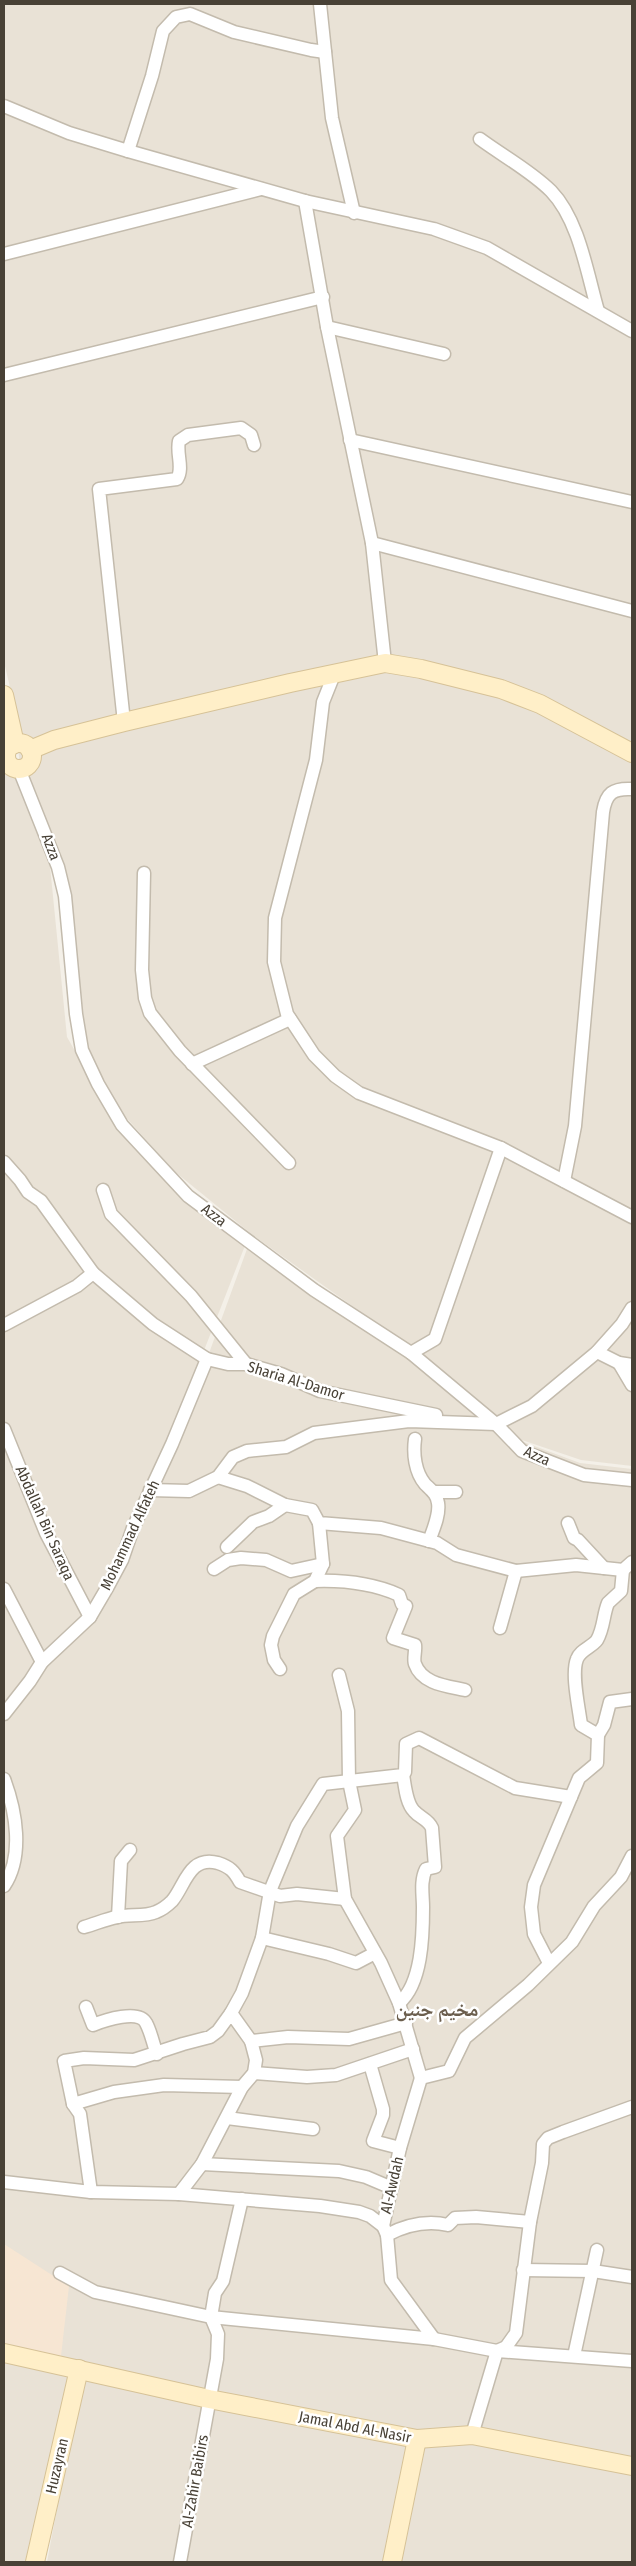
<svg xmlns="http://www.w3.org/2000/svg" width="636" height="2566" font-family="'Fira Sans Condensed','Noto Naskh Arabic',sans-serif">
	<rect width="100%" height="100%" fill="#f4f0e8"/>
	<g fill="#e9e2d6">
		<path d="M4,4H632V1466L581,1460L519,1439L428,1360L254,1236L174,1171L105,1094L72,1030L59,859L21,778L14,704L4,662Z"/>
		<path d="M4,759L22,787L50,866L67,1037L99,1093L178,1180L248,1238L203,1353L208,1356L251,1238L518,1440L580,1463L632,1469V2562H47L82,2376L4,2354V1716L90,1617L87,1611L43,1657L4,1707Z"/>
		<path d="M4,2359L69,2372L37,2562H4Z"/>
	</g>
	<path fill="#f7e6d3" d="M4,2244L69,2286L61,2356L4,2347Z"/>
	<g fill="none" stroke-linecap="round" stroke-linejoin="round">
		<g stroke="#c3bbad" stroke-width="15">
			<g id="street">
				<path d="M320,4L332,118L354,213"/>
				<path d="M4,106L69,133L128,151L305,201L434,229L487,248L632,331"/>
				<path d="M480,139C503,156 531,171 551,191C579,220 587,273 598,311"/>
				<path d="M128,151L152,76L163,31L176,17L190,14L234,32L311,50L325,52"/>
				<path d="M305,201L327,327L372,543L385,663"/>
				<path d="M4,254L261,189"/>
				<path d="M327,327L444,354"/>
				<path d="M4,375L323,297"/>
				<path d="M350,440L632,502"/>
				<path d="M372,543L632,611"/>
				<path d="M335,672L323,702L316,760L275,918L274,962L287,1014L314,1055L335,1076L359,1093L501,1148L632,1217"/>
				<path d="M124,722L99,489L177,479C184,468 176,454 179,441L188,435L241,428L251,435L254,445"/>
				<path d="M4,764H9"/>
				<path d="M19,769L58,867L65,896L76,1014L82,1050L98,1084L122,1125L188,1196L314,1290L411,1353L496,1424L522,1451L584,1475L632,1480"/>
				<path d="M144,873L142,970L145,998L150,1013L180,1051L289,1163"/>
				<path d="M192,1064L290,1019"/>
				<path d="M4,1162L20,1180L28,1192L41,1201L93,1273"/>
				<path d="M564,1181L575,1126L603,812C606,793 613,788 632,789"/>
				<path d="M103,1190L111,1214L191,1296L246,1364"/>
				<path d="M4,1325L77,1286L93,1273L153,1324L207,1359L228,1364H246L281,1374L320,1391L436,1415"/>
				<path d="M597,1352L619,1363L632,1365"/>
				<path d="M411,1353L435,1339L501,1148"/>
				<path d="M619,1363L632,1385"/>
				<path d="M4,1429L46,1533L90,1617"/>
				<path d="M415,1439C413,1454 415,1472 425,1484C431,1490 437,1494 438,1503C440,1515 433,1530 429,1541"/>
				<path d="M218,1477L247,1486L285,1505L312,1510L319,1523L381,1528L437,1543L456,1555L516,1571L576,1565L623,1570L632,1562"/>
				<path d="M150,1490L189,1491L218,1477L233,1457L247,1451L286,1447L314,1433L409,1421L496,1424L532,1406L597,1352L622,1324L632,1308"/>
				<path d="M434,1492H456"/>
				<path d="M568,1523L574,1538L578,1540L604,1568"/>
				<path d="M227,1547L253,1522L269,1516L285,1505"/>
				<path d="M214,1569L228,1560L241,1558L266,1560L291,1571L323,1564"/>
				<path d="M315,1581C345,1580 372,1583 399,1595L402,1604L406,1606L393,1638L415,1645C416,1650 413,1659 415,1664C422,1684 447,1686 465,1690"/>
				<path d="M4,1589L42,1662"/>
				<path d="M500,1628L516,1571"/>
				<path d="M280,1669L274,1660L271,1645L273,1636L294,1594L315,1581L323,1564L319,1523"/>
				<path d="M339,1675L348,1711L349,1781L355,1810L337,1836L345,1899L381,1963L399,2003L421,2078"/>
				<path d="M4,1714L30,1681L42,1662L90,1617L107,1588L122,1560L133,1528L172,1444L207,1359"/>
				<path d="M598,1735L604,1725L610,1702L632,1699"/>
				<path d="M4,1779C16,1811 24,1856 4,1886"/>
				<path d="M118,1917L121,1861L130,1850"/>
				<path d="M84,1927C95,1924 106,1919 117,1917C129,1914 145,1917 156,1912C161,1910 168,1905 172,1901C185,1886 189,1855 218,1863C230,1867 234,1871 240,1882L280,1896L297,1894L345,1899"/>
				<path d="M262,1938L329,1954L356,1963L375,1953"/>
				<path d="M549,1963L534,1934L531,1907L534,1885L579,1778L597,1763L598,1735L581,1725C579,1708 571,1674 577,1659C580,1650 592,1647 597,1640C604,1628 603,1615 608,1603L621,1591L623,1570"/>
				<path d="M399,2003C422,1984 423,1936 423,1907C423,1895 420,1881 426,1869L435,1867L432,1828C428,1819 420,1818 414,1811C406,1803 405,1785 403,1775"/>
				<path d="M86,2007L93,2025C105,2020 139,2009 146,2023C151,2032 153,2044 157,2054"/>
				<path d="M231,2013L242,1993L262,1938L270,1891L297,1826L323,1784L403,1775L405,1772L406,1744L419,1738L515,1788L571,1797"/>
				<path d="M370,2064L383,2109V2115L373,2141L400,2148"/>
				<path d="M254,2073L307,2077L336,2075L413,2049"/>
				<path d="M73,2104L114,2092L164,2085L242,2087"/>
				<path d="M227,2118L313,2129"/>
				<path d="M202,2164L339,2171L366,2177L392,2188"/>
				<path d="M4,2182L91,2192L179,2194L320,2206L359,2212L370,2216L383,2226L400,2148L421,2078L449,2071L465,2038L528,1985L572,1942L594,1906L621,1877L632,1856"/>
				<path d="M91,2192L80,2114L73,2104L64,2061L84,2058L134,2060L183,2044L210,2037L218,2031L231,2013L251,2041L288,2037L349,2039L406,2023"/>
				<path d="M179,2194L202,2164L242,2087L254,2073L256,2060L251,2041"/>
				<path d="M384,2228L387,2235L391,2280L434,2339"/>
				<path d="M387,2235C406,2225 426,2220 448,2225L455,2218L476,2217L530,2222"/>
				<path d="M523,2270L593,2271L632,2277"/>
				<path d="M60,2273L95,2292L211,2317L434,2339L497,2351L632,2361"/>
				<path d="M574,2356L597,2250"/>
				<path d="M472,2435L497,2351L506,2347L516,2333L530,2222L542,2163L543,2144L548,2138L563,2132L632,2107"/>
				<path d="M180,2562L217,2359L218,2334L211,2317L215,2293L223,2281L242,2199"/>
			</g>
		</g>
		<g stroke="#d6c297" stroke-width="20">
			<g id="secondary">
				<path d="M4,695L15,744"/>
				<circle cx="19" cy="756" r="13"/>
				<path d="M30,750L54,740L124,722L290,683L385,663L421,669L501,689L540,704L632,753"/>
				<path d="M4,2353L209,2399L417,2439L472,2435L632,2466"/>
				<path d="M35,2562L79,2369"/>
				<path d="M392,2562L417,2439"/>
			</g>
		</g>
		<use href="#street" stroke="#fff" stroke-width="12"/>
		<use href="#secondary" stroke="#ffefc8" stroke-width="18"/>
	</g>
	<g text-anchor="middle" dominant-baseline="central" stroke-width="5" stroke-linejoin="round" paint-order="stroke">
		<g font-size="15" fill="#484136" stroke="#fff">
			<text transform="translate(51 847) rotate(69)">Azza</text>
			<text transform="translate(214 1215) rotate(37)">Azza</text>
			<text transform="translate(296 1381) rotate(17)">Sharia Al-Damor</text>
			<text transform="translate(537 1456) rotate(24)">Azza</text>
			<text transform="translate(45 1523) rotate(66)">Abdallah Bin Saraqa</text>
			<text transform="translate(130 1535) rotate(-65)">Mohammad Alfateh</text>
			<text transform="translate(392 2185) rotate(-77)">Al-Awdah</text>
			<text transform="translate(355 2427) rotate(11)">Jamal Abd Al-Nasir</text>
			<text transform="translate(57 2466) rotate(-77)">Huzayran</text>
			<text transform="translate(195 2481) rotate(-80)">Al-Zahir Baibirs</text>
		</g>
		<g font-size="20" font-weight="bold" fill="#6b5e4d" stroke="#fff">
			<text x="437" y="2009">مخيم جنين</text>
		</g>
	</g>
	<rect width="636" height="2566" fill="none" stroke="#484136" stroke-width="10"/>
</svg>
